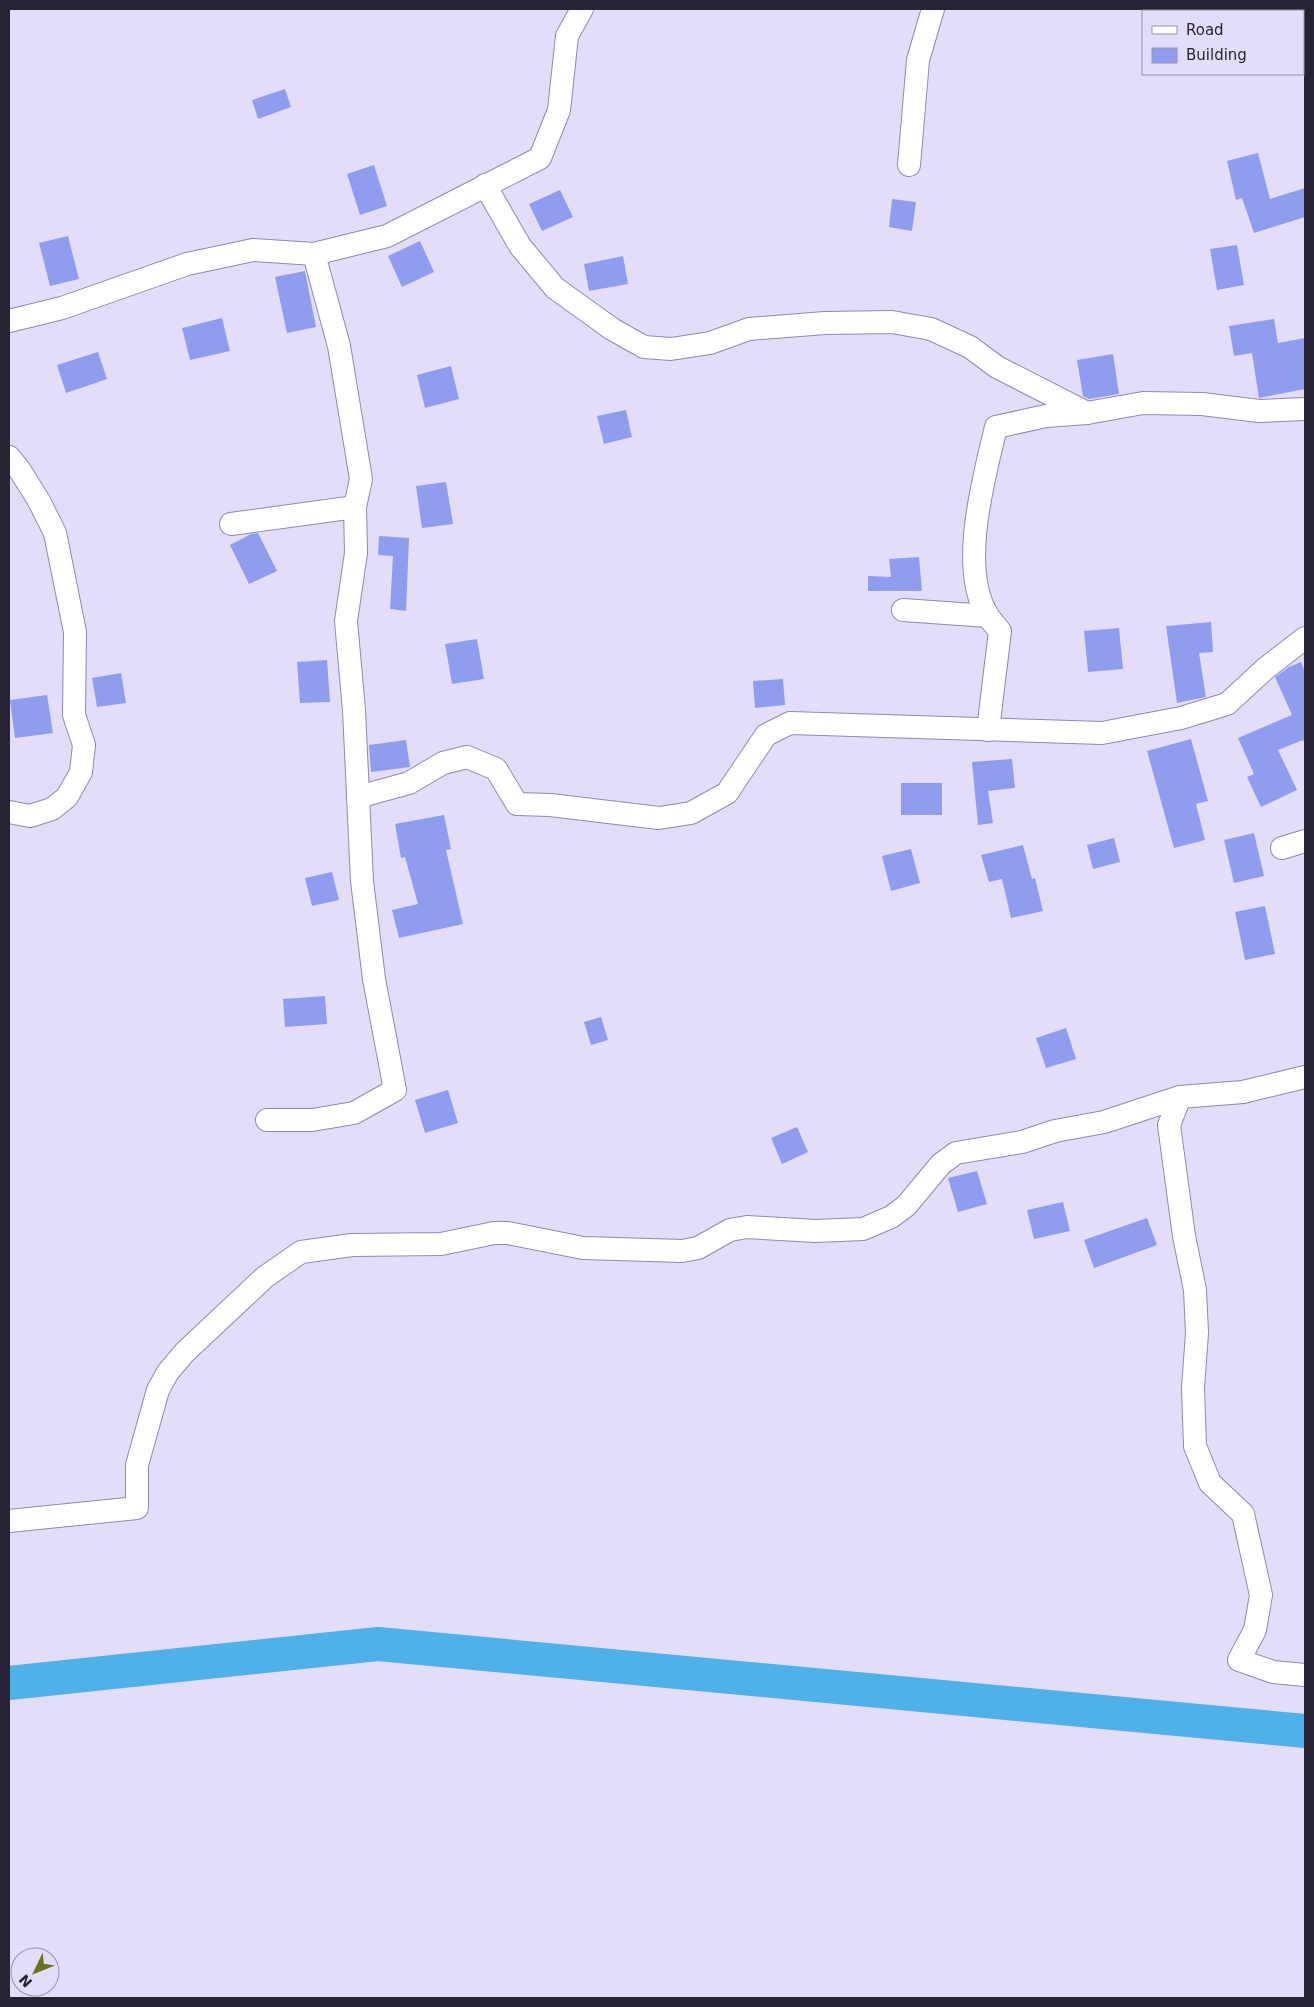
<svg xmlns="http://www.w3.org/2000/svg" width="1314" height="2007" font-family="'DejaVu Sans',sans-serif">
	<rect width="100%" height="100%" fill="#e4ddf9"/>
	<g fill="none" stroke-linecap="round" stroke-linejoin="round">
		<path stroke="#4fb1e7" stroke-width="34" d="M9,1683L378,1644L1305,1731"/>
	</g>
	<g fill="#909def">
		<path d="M285,89L291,107L258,119L252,100Z"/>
		<path d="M1258,153L1270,199L1305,188V217L1254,233L1242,198L1236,200L1227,161Z"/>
		<path d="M374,165L387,206L360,215L347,174Z"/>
		<path d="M560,190L573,217L542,231L529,204Z"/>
		<path d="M892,199L916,202L912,231L889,227Z"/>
		<path d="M68,236L79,279L50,286L39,243Z"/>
		<path d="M420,241L434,272L402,287L388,256Z"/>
		<path d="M1237,245L1244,285L1217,290L1210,249Z"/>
		<path d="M623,256L628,284L589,291L584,264Z"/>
		<path d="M305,271L316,327L287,333L275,277Z"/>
		<path d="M222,318L230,351L190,360L182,328Z"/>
		<path d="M1274,319L1278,343L1305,338V389L1259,398L1252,353L1234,356L1229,326Z"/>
		<path d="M98,352L107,379L66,393L57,365Z"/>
		<path d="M1113,354L1119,394L1089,399L1083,396L1077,360Z"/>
		<path d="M451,366L459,399L425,408L417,375Z"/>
		<path d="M626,410L632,437L604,444L597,416Z"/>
		<path d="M446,482L453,524L422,528L416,486Z"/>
		<path d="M258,533L277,571L249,584L230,545L251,534Z"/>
		<path d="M379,536L409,538L406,611L390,609L393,556L378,555Z"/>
		<path d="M919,557L922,591H868V576L891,577L889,559Z"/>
		<path d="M1211,622L1213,652L1199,653L1206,697L1177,703L1166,626Z"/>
		<path d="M1119,628L1123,669L1088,672L1084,631Z"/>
		<path d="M477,639L484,679L452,684L445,644Z"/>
		<path d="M327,660L330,702L300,703L297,662Z"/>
		<path d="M1301,662L1305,672V745L1303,740L1278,750L1297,790L1261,807L1247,777L1254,774L1238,738L1292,715L1275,677L1289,667Z"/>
		<path d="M121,673L126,703L97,707L92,678Z"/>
		<path d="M783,679L785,705L755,708L753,681Z"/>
		<path d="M47,695L53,733L15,738L10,700Z"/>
		<path d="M1191,739L1208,801L1196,804L1205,840L1174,848L1147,751Z"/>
		<path d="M406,740L410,767L371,772L369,745Z"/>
		<path d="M1012,759L1015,788L988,791L993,823L978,825L972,762Z"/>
		<rect x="901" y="783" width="41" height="32"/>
		<path d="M444,815L451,849L446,850L463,924L399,938L392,910L418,904L405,857L401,858L395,824Z"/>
		<path d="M1254,833L1264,876L1234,883L1224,840Z"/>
		<path d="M1114,838L1120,862L1093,869L1087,845Z"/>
		<path d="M1023,845L1032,879L1035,878L1043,911L1011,918L1002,879L989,882L981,855Z"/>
		<path d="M911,849L920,883L891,891L882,856Z"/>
		<path d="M332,872L339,900L312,906L305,878Z"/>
		<path d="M1265,906L1275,954L1245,960L1235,912Z"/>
		<path d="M325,996L327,1024L285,1027L283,999Z"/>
		<path d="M601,1017L608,1040L591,1045L584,1022Z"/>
		<path d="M1066,1028L1076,1059L1046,1068L1036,1038Z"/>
		<path d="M448,1090L458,1123L425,1133L415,1100Z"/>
		<path d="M797,1127L808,1152L782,1164L771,1138Z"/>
		<path d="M977,1171L987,1204L958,1212L948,1178Z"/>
		<path d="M1063,1202L1070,1231L1034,1239L1027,1210Z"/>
		<path d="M1147,1218L1157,1245L1094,1268L1084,1240Z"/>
	</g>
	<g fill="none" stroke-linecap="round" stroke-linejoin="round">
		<g stroke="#9288b2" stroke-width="24">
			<g id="minor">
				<path d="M909,165L918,60L933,9"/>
				<path d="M485,185L520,246L555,288L612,329L644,347L671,349L710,343L749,329L825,323L892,322L931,329L970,347L997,367L1087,413L1143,403L1202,404L1259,411L1305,409"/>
				<path d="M9,321L62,308L187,264L253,250L314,254"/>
				<path d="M9,457L19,469L39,501L55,533L75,632L74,715L84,745L81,772L67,797L52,809L30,816L9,812"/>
				<path d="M231,524L355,507"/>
				<path d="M903,610L988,616"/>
				<path d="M988,730L1000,631C996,626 991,621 988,616C958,569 984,478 996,427L1046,416L1087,413"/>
				<path d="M358,797L409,783L443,763L467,757L496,769L517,804L550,805L659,818L691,813L727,793L766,735L790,723L1102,733L1181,718L1227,704L1266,668L1305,638"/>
				<path d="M1282,848L1305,841"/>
				<path d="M1180,1097L1169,1125L1184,1236L1195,1290L1197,1333L1193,1388L1195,1446L1210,1483L1243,1514L1261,1595L1255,1630L1239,1660L1273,1672L1305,1675"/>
				<path d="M267,1120H312L354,1113L395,1090L374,979L362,881L354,710L346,621L356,553L355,507L361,479L339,346L314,254L387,236L540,158L559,110L567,36L582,9"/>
				<path d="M9,1521L137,1508V1465L158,1390L168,1372L185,1352L265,1277L301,1252L352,1245L441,1244L494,1233H508L583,1248L682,1251L698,1248L730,1230L747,1227L815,1231L863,1229L891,1217L906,1206L941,1164L956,1153L1022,1142L1055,1131L1104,1122L1180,1097L1243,1092L1305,1077"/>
			</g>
		</g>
		<use href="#minor" stroke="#fff" stroke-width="22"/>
	</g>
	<rect width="1314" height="2007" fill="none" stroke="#282334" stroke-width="20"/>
	<rect x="1142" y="10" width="162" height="65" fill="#e4ddf9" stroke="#9993aa"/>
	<rect x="1152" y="26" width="25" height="8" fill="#ffffff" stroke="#9993aa"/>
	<text x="1186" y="35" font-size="15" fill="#282334">Road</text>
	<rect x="1152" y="48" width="25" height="15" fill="#909def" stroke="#9993aa"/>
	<text x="1186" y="60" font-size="15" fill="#282334">Building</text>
	<g transform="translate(35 1972) rotate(227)"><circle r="24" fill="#e4ddf9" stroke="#9993aa"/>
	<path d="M0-4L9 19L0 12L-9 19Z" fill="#69731d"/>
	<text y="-8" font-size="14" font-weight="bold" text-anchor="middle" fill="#282334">N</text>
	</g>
</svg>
